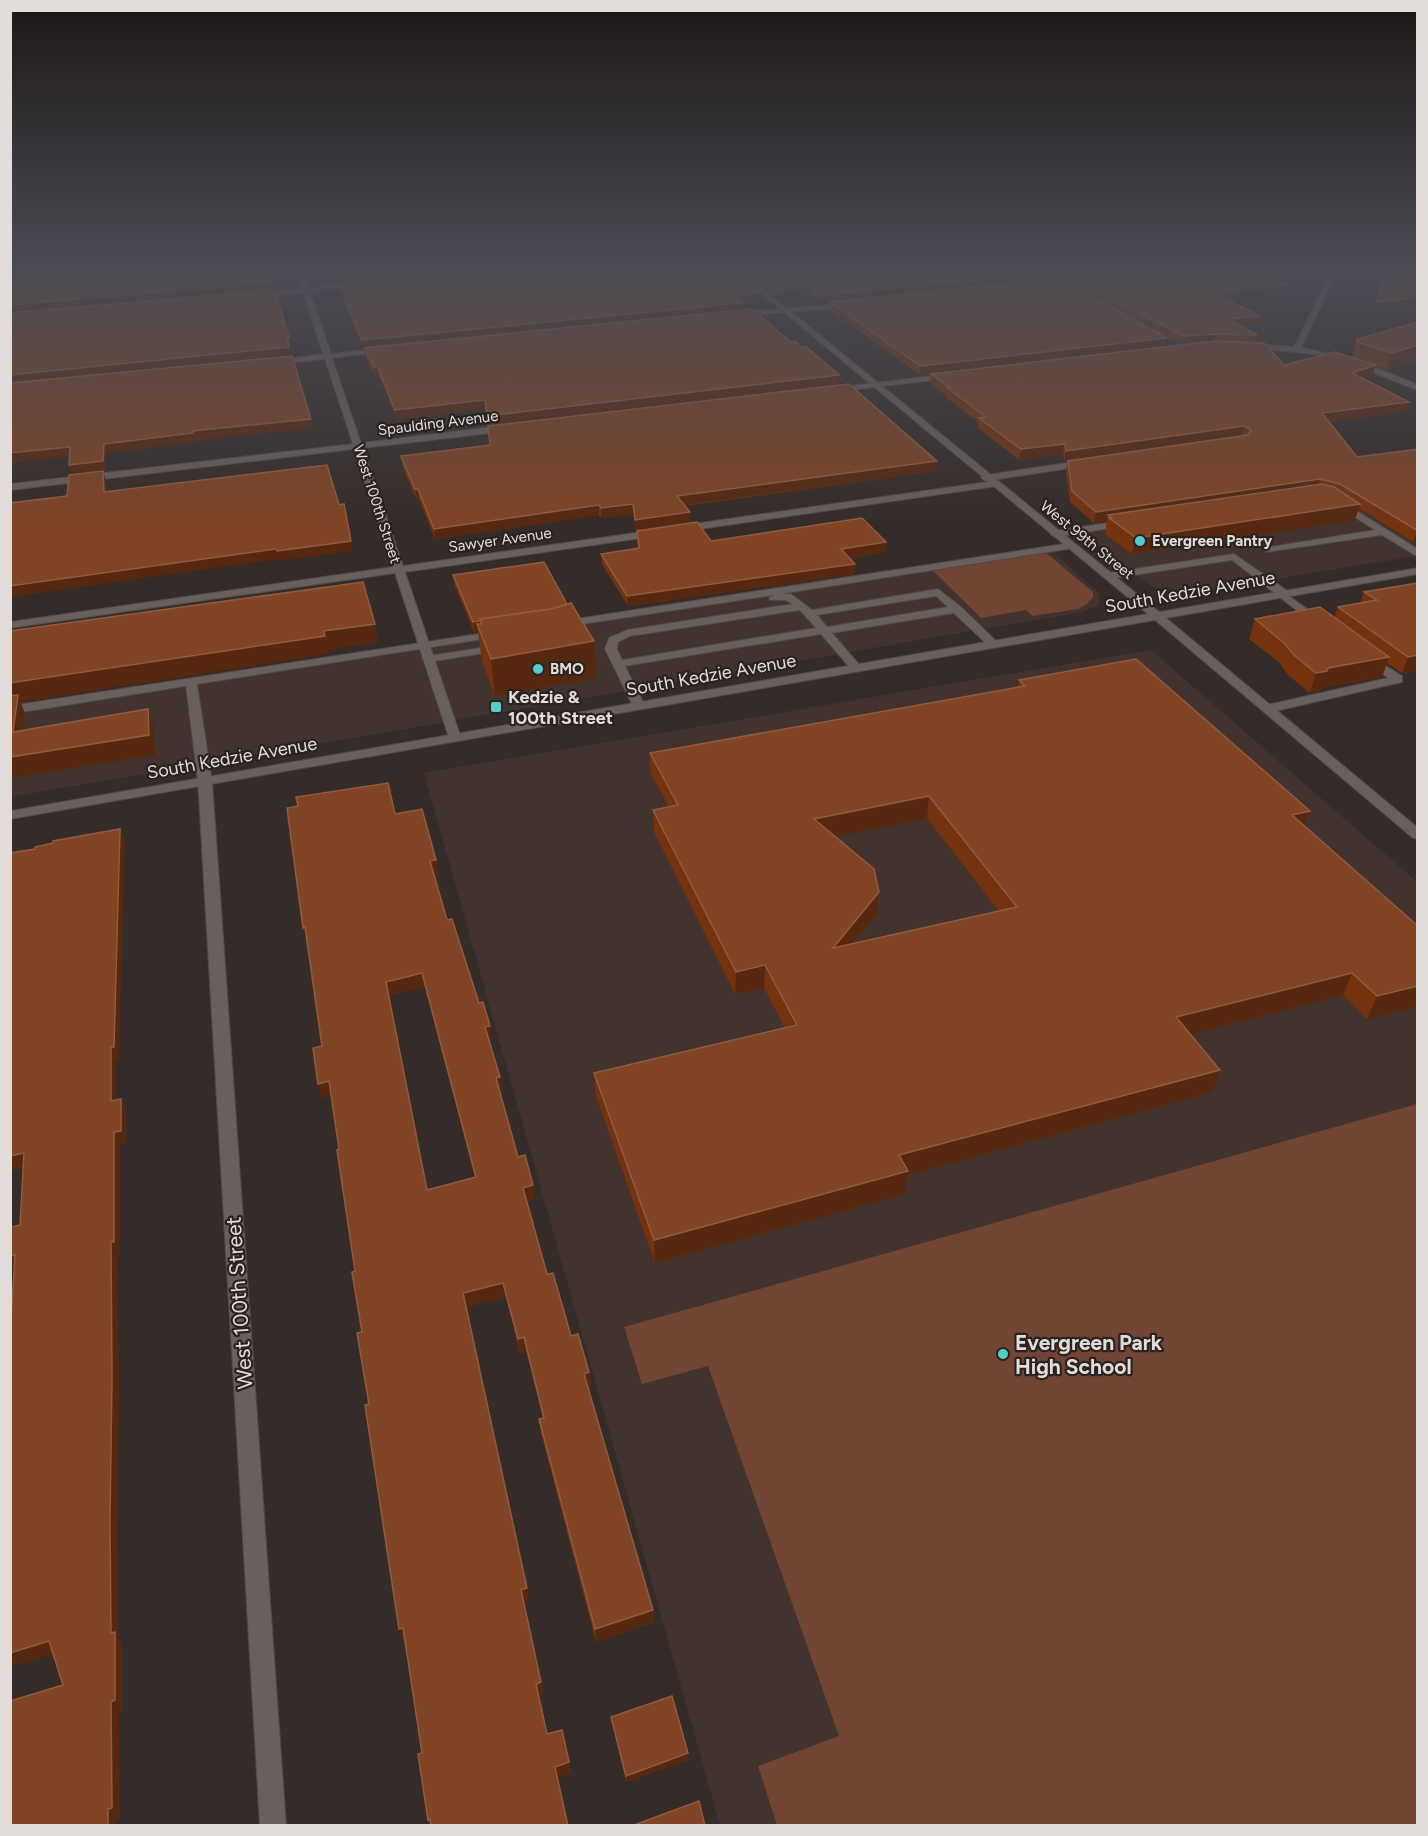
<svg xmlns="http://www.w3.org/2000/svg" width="1428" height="1836" font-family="Figtree,sans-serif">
	<rect width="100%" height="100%" fill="#352c29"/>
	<g fill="#42332e">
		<path d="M1417,488V556L1190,593L1168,591L1151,586L1081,530Z"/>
		<path d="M1055,548L1056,555L1095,589L1100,596L1098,606L1082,612L11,797V710Z"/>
		<path d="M1151,650L1417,882V1825H720L424,773Z"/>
	</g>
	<g fill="#714433">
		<path d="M1045,552L1093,592V597L1086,605L1078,609L1033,616L1026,610L981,618L932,570Z"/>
		<path d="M1417,1104V1825H777L758,1766L839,1736L708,1366L642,1384L624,1327Z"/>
	</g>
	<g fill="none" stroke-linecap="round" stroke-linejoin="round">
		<g stroke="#4f4946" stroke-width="2">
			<g id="lane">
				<path d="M1375,270H1386L1418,277V281Z"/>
				<path d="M1339,500L1418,549V557L1382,535L1266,552V548L1270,547L1375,530L1336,505L1334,503Z"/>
				<path d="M1127,520L1132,523L1130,525L1055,537L1050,534L1055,531Z"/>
				<path d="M1070,543L1075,546L1074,548L780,594H791L812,610L938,589L961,607L998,643V647H990L954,613L832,633L862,668L856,672L852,670L821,634L625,666L645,706L639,710L633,706L605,649L609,638L627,630L793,604L785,600H770L769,598L774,595L563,627L557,624L563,621ZM936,596L948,607L827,627L817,615ZM800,610L816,628L622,660L617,649L618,642L630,636Z"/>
				<path d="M1234,554L1289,592V596L1321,619V623H1313L1232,560L1108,579L1103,576L1108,573Z"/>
				<path d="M498,631L502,632V636L197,684L212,781L205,785L198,781L186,686L10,714V706Z"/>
				<path d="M500,645L506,648L504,650L428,662L422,659L428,656Z"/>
				<path d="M1368,655L1402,676V682L1267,713L1261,709L1267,705L1388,678L1364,660L1362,658Z"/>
			</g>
		</g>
		<g stroke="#4f4946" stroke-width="2">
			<g id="street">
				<path d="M296,270H302L308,288L360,283L363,285L310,292L331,354L387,348L391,350L332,358L361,443L508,425L512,428L508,431L363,448L403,566L656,530L661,533L656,536L405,572L461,738L459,741H451L449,738L395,573L10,628V622L393,567L354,449L10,490V484L353,444L325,359L273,364L269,362L323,354L303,292L255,297L252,295L302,289Z"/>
				<path d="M1332,270H1338L1301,348C1342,355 1380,368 1418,385V390C1388,380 1361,366 1331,358C1302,351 1273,351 1244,347L1243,345L1247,343L1294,347Z"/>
				<path d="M1094,278L1096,281L1046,287L1043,285Z"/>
				<path d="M849,304L851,307L736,316L732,314L736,312Z"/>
				<path d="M949,374H952V378L833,392L829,390L833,388Z"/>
				<path d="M1087,460L1090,461V465L986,481L981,478L986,475Z"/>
				<path d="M994,481L999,484L997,486L679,532L674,529L679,526Z"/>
				<path d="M205,777L212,781L286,1826H260L198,781Z"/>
			</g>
		</g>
		<g stroke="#4f4946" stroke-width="2">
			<path id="secondary" d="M733,270H740L1159,612L1418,568V574L1166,618L1418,828V839L1413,838L1155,620L10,819V811L1148,614Z"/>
		</g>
		<use href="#lane" fill="#695f5c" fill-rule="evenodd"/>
		<use href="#street" fill="#695f5c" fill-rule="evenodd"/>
		<use href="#secondary" fill="#695f5c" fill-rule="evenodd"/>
	</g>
	<g fill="#75320f" fill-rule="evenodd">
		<path d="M323,270H738L765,299L742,302L743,310L839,375L838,385L488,426L486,409L397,419L379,376L375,377L366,357L365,348L363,349L340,291L339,284L428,275L338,283L336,276L327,277Z"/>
		<path d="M743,270H1153L820,303L809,295L778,298Z"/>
		<path d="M1154,270H1296L1292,275L1269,277L1287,285L1286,293L1226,300L1260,316L1258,324L1240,326L1257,335L1255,342L1284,365L1352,358L1357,339L1418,322V360L1387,370L1376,366L1373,374L1362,378L1406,411L1329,422L1357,457L1418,449V542H1413L1359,508L1355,520L1132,554L1106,535V533L1105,532L1107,521L1094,523L1070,502L1066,472L1068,461L1242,436L1064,461L1063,454L1019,460L978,428V422L947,398V396L930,384L931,374L1182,345L1074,286L1076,279Z"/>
		<path d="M1401,270H1418V287L1411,306L1373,310L1414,274Z"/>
		<path d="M830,302L1165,347L920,375L830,310Z"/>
		<path d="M401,456L936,471L684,506L690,522L636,530L634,514L601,518L599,515L435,539L419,499H416L402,465Z"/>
		<path d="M637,531L711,541L885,552L849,558L855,564L854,574L628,606L602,564L601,554L638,549Z"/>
		<path d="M453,575L567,604L596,678L495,696L482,661L478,632H474L455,586Z"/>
		<path d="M1418,583V670L1402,673L1387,663L1382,677L1322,688L1321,691L1310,693L1288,675L1279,662L1249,639L1255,619L1334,618L1338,607L1360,603L1364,592Z"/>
		<path d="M1019,680L1310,811L1304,826L1418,926V1006L1367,1019L1343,995L1191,1034L1213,1092L907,1175L905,1194L655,1263L596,1096L594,1073L785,1028L764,988L735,994L654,832L653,810L669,807L651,774L650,753L1017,687ZM927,818L999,911L853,944L877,914L879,892L834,836Z"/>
		<path d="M395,814L436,860L438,874L434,875L447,920L492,1039L489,1040L500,1077L502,1091H500L518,1157L535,1199L526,1202L547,1274L571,1336L589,1372L591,1386L588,1387L654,1622L596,1642L541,1433L539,1419L543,1418L526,1351L520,1353L506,1297L466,1307L529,1600L523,1602L543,1694L539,1696L547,1734L569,1762L571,1773L422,1753L405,1641H403L369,1404L355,1271L331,1095L321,1098L322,1046L307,941L303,928ZM425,987L475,1178L427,1190L389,995Z"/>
		<path d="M611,1717L688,1760L626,1782Z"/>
	</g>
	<g fill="#572810">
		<path d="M60,270H151L10,282V274Z"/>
		<path d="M325,270H335L336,276L327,277Z"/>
		<path d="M401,270H485L338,283L337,276Z"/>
		<path d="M1080,270H1153L820,303L821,295Z"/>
		<path d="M1272,270H1296L1292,275L1254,279L1256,271Z"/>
		<path d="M276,275L277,282H273L275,289L10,313V305Z"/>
		<path d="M1287,285L1286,293L1211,301L1213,293Z"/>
		<path d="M1418,286L1411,306L1373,310L1376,302Z"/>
		<path d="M810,287L809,295L778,298V290Z"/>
		<path d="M765,292V299L734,303V295Z"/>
		<path d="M743,303V311L363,349L362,340Z"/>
		<path d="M1260,316L1258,324L1227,327L1229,319Z"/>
		<path d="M1215,334L1213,342L1182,345L1184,336Z"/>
		<path d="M289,338L291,355L10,384V375Z"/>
		<path d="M1167,338L1165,347L920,375V366Z"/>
		<path d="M1418,345V360L1387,370L1392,353Z"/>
		<path d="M1376,365L1373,374L1349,383L1352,373Z"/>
		<path d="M374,367H378L379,376L375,377Z"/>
		<path d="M839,375L838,385L488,426L487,416Z"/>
		<path d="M485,400L486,409L397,419L395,410Z"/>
		<path d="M1409,402L1406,411L1319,423L1322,413Z"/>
		<path d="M311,419L313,428L195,441V443L106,453V471L72,474L69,465L104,444L192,431Z"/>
		<path d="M1244,426L1242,436L1064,461L1066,451Z"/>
		<path d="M1065,444L1063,454L1019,460L1021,449Z"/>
		<path d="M70,447L73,456L10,463V453Z"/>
		<path d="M937,461L936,471L678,506L677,496Z"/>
		<path d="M103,471L106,481L107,502L104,492Z"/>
		<path d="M1320,479L1317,490L1112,518L1108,515L1107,521L1094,523L1096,512Z"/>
		<path d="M415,489H418L419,499H416Z"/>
		<path d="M633,504L634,514L601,518V508Z"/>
		<path d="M1360,504L1355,520L1132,554L1136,538Z"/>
		<path d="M599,505V515L435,539L434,529Z"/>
		<path d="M690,512V522L636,530L635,520Z"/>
		<path d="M1417,531L1418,542H1413Z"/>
		<path d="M351,541L352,551L279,561L278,559L10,597V586L276,549Z"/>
		<path d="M886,542L885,552L840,559L841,549Z"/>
		<path d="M855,564L854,574L628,606L627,596Z"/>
		<path d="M480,621L481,631L477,624L478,632H474L473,622Z"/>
		<path d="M375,624L378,642L328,650L329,654L21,702L25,714L21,751L13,732L10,704V683Z"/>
		<path d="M594,641L596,678L495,696L491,659Z"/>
		<path d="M1418,655V670L1402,673L1408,657Z"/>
		<path d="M1389,657L1382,677L1322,688L1321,691L1310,693L1316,673L1328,668Z"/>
		<path d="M148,709L154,728L155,755L10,778V757Z"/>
		<path d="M929,796L927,818L813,841L814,819Z"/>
		<path d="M1310,811L1302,832L1292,815Z"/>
		<path d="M120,829L125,841L119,1060L116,1061V1114L111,1101V1047Z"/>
		<path d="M436,860L438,874L433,875L430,861Z"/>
		<path d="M879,892L877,914L831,970L833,948Z"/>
		<path d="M305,927L309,941H307L303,928Z"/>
		<path d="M765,965L764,988L735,994L736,972Z"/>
		<path d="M422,973L425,987L389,995L386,982Z"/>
		<path d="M1352,973L1343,995L1169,1040L1176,1017Z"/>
		<path d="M1418,986V1006L1367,1019L1377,996Z"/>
		<path d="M490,1026L492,1039L487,1041L485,1027Z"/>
		<path d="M1220,1070L1213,1092L907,1175L905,1194L655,1263L654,1240L899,1155Z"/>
		<path d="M500,1077L502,1091L499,1092L496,1078Z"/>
		<path d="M329,1081L333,1095L321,1098L318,1084Z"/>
		<path d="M121,1099L126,1112V1144L120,1146V1255L117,1256L119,1392L117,1532L118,1638L122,1644V1712L119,1713L120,1818L116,1819V1826H108L111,1702L110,1520L111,1242L114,1132Z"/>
		<path d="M24,1153L31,1166L10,1171V1156Z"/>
		<path d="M533,1185L535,1199L525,1202L523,1188Z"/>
		<path d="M15,1255L22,1268L10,1271V1256Z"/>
		<path d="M503,1283L506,1297L466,1307L463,1293Z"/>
		<path d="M524,1337L526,1351L520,1353L518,1339Z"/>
		<path d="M589,1372L591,1386L586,1387L584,1374Z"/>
		<path d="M527,1588L529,1600L523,1602L521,1590Z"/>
		<path d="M653,1610L654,1622L596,1642L595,1629Z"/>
		<path d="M403,1628L407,1640L403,1641L399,1629Z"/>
		<path d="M49,1641L57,1653L10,1667V1653Z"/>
		<path d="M541,1682L543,1694L539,1696L536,1684Z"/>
		<path d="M688,1753V1760L626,1782V1776Z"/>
		<path d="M569,1762L571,1773L558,1778L555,1767Z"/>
	</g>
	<g fill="#814425" stroke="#905c41" stroke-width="1.5" fill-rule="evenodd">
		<path d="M10,270H60L10,274Z"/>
		<path d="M146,270H274L276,275H271L273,282L10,305V282Z"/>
		<path d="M335,270H401L337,276Z"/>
		<path d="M481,270H738L765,292L734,295L743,303L362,340L339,284Z"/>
		<path d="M753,270H1080L821,295L810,287L778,290Z"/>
		<path d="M1154,270H1272L1256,271L1287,285L1213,293L1260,316L1229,319L1257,335L1215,334L1184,336L1076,279Z"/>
		<path d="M1388,270H1398L1418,274V286L1413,298L1376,302Z"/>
		<path d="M1060,279L1167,338L920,366L830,302Z"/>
		<path d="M275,290L289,338L287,339L289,347L10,375V313Z"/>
		<path d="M752,309L791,342L795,341L801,347L805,346L839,375L487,416L485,400L395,410L378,367H374L365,348Z"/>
		<path d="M1418,322V345L1392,353L1356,342L1357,339Z"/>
		<path d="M1215,341L1264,343L1284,365L1335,352L1376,365L1352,373L1409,402L1322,413L1357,457L1418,449V531L1340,484L1320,479L1096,512L1072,491L1068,461L1248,435L1251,430L1244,426L1066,451L1065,444L1021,449L979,418L986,417L948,388H950L931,374Z"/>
		<path d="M292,356L311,419L192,431L193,433L104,444L103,461L69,465L70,447L10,453V383Z"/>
		<path d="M849,384L937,461L677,496L690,512L635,520L633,504L601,508L599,505L434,529L418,489H415L401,456L490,445L488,426Z"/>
		<path d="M327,465L339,505L344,504L351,541L277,551L276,549L10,586V503L67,496L69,475L103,471L104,492Z"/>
		<path d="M1322,484L1334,487L1360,504L1136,538L1109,518H1112L1108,515Z"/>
		<path d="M862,518L886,542L841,549L855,564L627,596L601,554L639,548L637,531L697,522L711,541Z"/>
		<path d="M544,562L567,604L552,609L480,619L481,621L473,622L453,575Z"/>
		<path d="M363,582L375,624L324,631L325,636L10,683V631Z"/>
		<path d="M1418,583V655L1408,657L1338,607L1377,600L1364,592Z"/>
		<path d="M571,603L594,641L491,659L477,624H482L480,619L552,609Z"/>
		<path d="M1320,607L1389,657L1328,668L1327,671L1316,673L1294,655L1284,643L1255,619Z"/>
		<path d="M1136,659L1310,811L1292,815L1418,926V986L1377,996L1352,973L1176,1017L1220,1070L899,1155L908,1171L654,1240L594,1073L797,1025L765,965L736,972L653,810L678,805L650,753L1025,686L1019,680ZM929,796L1017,907L833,948L879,892L874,869L814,819Z"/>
		<path d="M18,695L13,732L148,709L149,735L10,757V696Z"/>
		<path d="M388,783L395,814L422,809L436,860L430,861L447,920L452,919L479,1003L483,1002L490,1026L485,1027L500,1077L496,1078L518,1157L525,1155L533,1185L523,1188L547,1274L553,1273L571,1336L578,1334L589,1372L584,1374L653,1610L595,1629L539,1419L544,1418L524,1337L518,1339L503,1283L463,1293L527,1588L521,1590L541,1682L536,1684L547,1734L562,1730L569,1762L555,1767L568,1826H431L430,1819L428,1820L418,1754L422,1753L403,1628L399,1629L365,1405L369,1404L357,1333L362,1332L352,1272L355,1271L337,1150L339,1149L329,1081L318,1084L313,1048L322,1046L305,927L303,928L287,808L298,806L296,797ZM422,973L476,1177L427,1190L386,982Z"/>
		<path d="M120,829L114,1047H111V1101L121,1099V1131L114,1132V1242H111L112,1379L110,1520L111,1633L115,1632V1700L111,1702L112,1808L108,1809V1826H10V1701L63,1685L49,1641L10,1653V1336L15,1255L10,1256V1227L20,1225L24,1153L10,1156V853L35,849V847L53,843V841Z"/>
		<path d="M672,1696L688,1753L626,1776L611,1717Z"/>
		<path d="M699,1801L705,1826H634V1825Z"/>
	</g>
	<linearGradient id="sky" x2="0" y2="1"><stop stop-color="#1d1817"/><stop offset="0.51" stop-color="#4b4b54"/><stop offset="1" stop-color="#4b4b54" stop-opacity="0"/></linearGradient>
	<rect width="1428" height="527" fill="url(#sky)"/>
	<g fill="#53cdc9" stroke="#2b2320" stroke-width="2">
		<circle cx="1140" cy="541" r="6"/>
		<circle cx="538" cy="669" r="6"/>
		<rect x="490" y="701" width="12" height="12" rx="3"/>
		<circle cx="1003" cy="1354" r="6"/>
	</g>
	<g text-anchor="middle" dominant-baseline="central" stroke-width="4.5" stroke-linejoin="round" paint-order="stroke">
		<g font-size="15" fill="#e2dcda" stroke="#2b2320">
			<text transform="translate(438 423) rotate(-7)">Spaulding Avenue</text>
			<text transform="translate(377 504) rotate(72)">West 100th Street</text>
			<text transform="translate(500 540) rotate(-8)">Sawyer Avenue</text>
			<text transform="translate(1087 540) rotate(39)">West 99th Street</text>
		</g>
		<g font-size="15" font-weight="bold" fill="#e2dcda" stroke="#2b2320" text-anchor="start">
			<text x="1152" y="541">Evergreen Pantry</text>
			<text x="550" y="669">BMO</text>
		</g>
		<g font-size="18" fill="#e2dcda" stroke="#2b2320">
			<text transform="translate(1190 592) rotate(-10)">South Kedzie Avenue</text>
			<text transform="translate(711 675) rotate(-10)">South Kedzie Avenue</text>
			<text transform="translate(232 758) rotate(-10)">South Kedzie Avenue</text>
		</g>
		<g font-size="18" font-weight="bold" fill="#e2dcda" stroke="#2b2320" text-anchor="start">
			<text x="508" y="697">Kedzie &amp;<tspan x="508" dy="21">100th Street</tspan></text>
		</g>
		<g font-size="21" fill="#e2dcda" stroke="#2b2320">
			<text transform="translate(239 1303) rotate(-94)">West 100th Street</text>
		</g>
		<g font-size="21" font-weight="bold" fill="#e2dcda" stroke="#2b2320" text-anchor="start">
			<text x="1015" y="1342">Evergreen Park<tspan x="1015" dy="24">High School</tspan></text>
		</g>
	</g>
	<rect width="1428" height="1836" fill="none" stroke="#e2dcda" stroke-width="24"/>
</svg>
